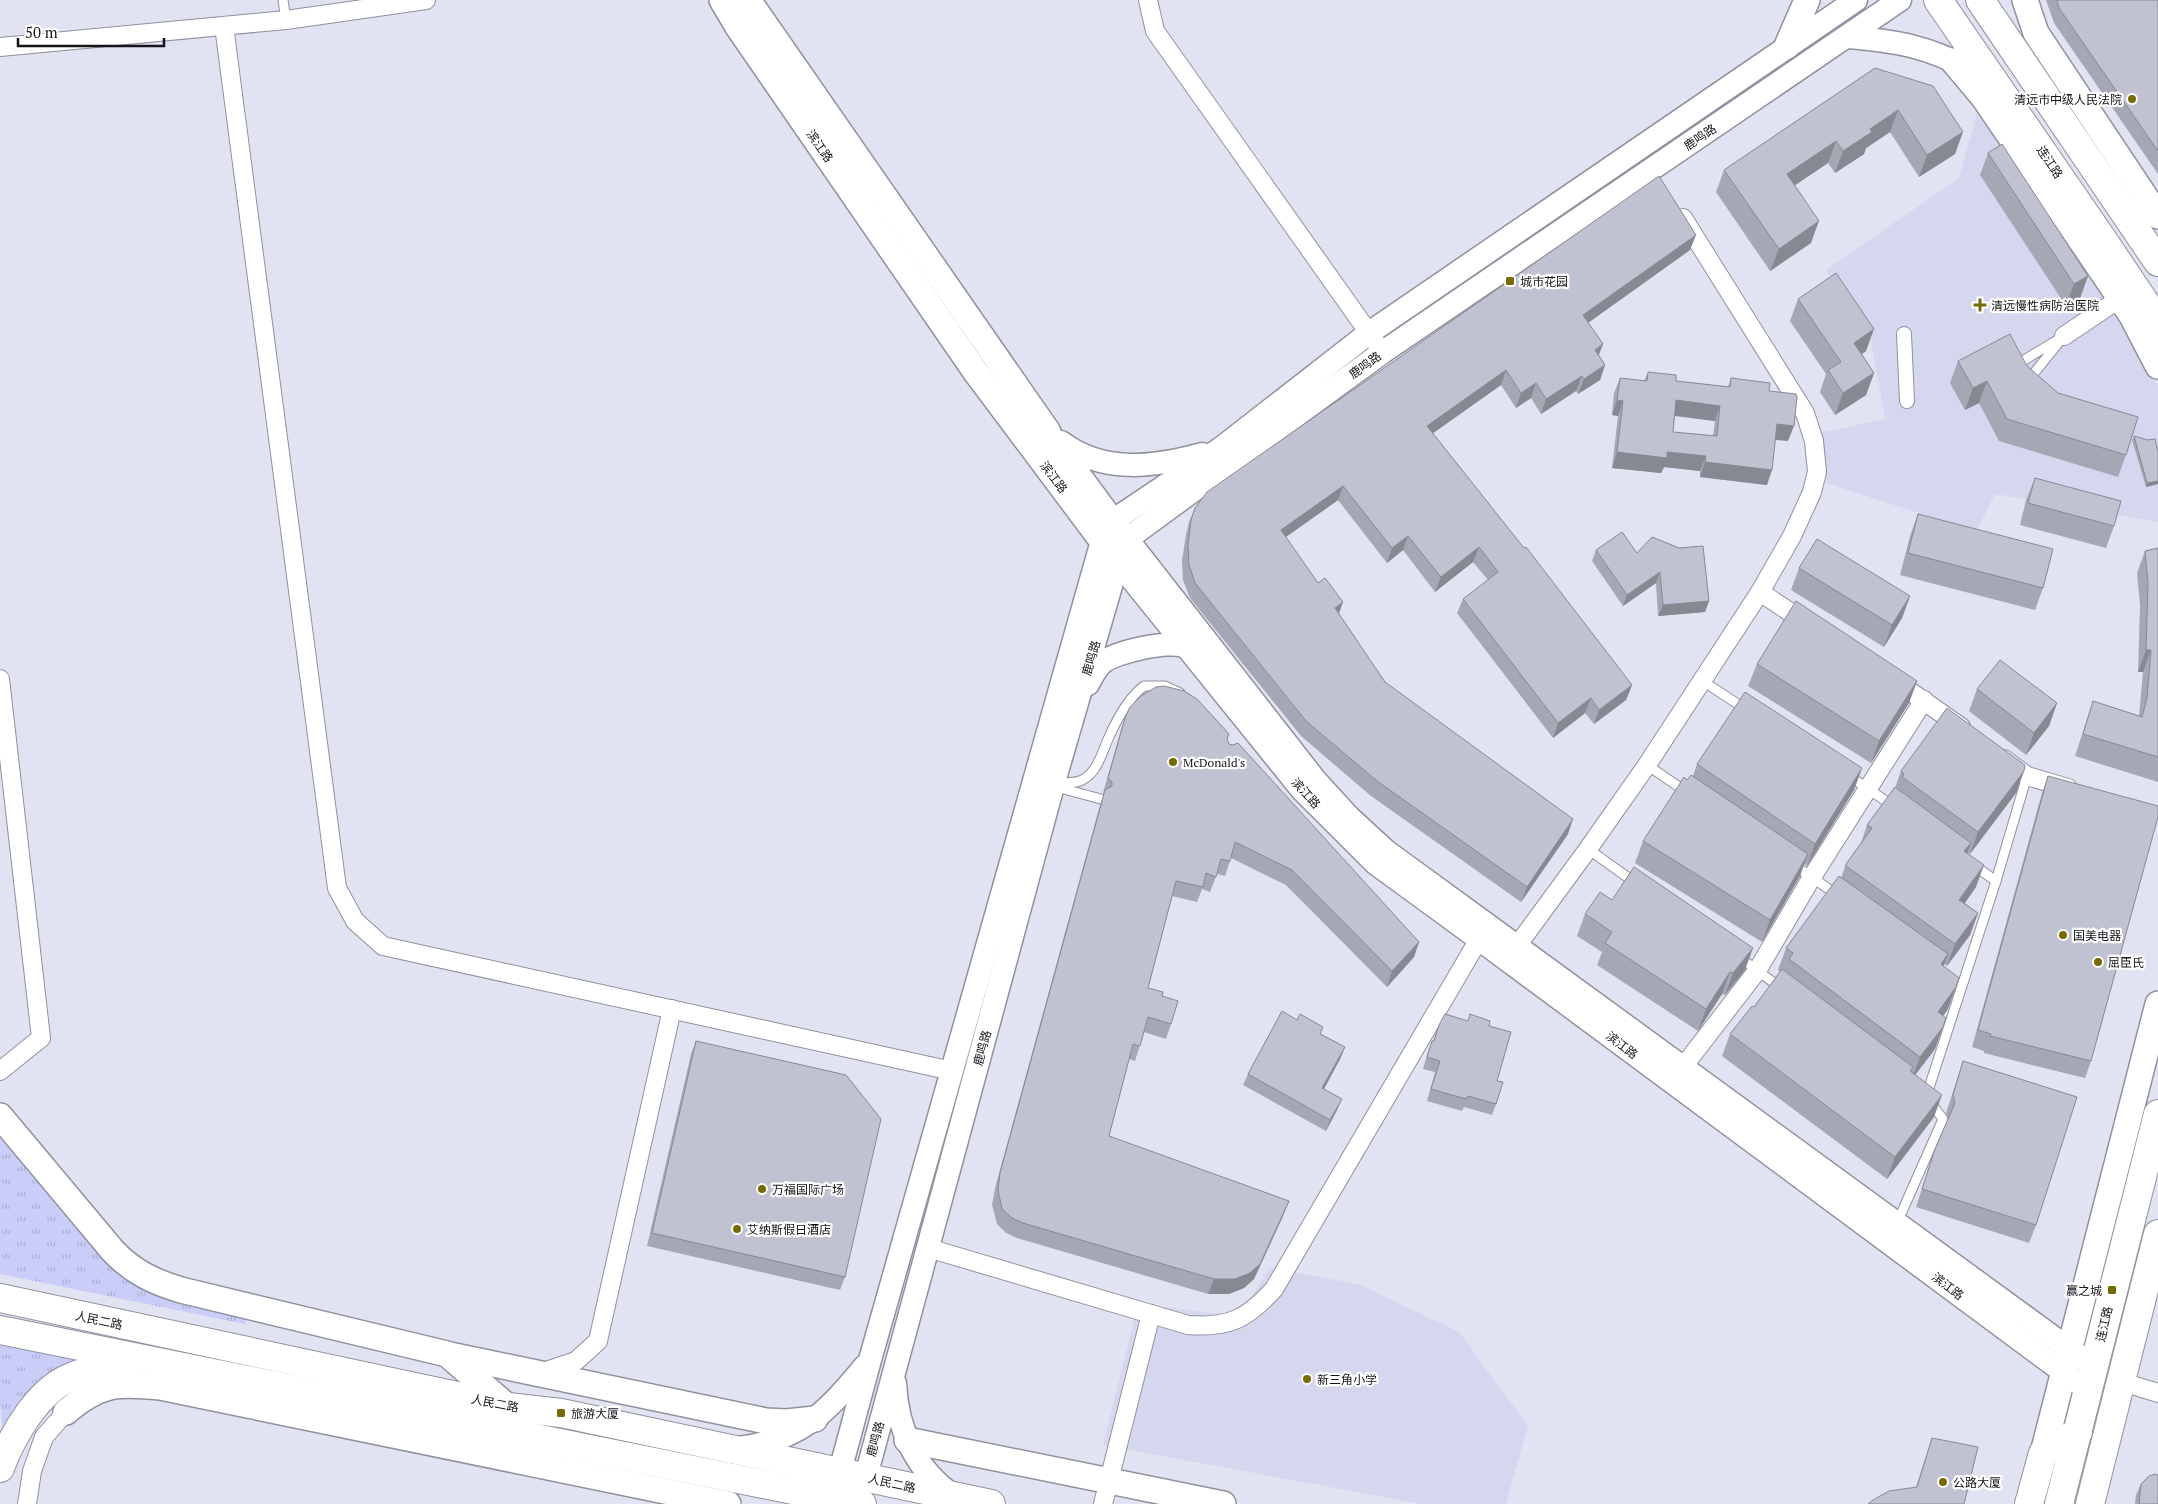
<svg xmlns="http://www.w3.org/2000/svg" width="2158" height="1504" font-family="'PT Serif','Noto Sans SC',serif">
	<defs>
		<pattern id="grass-tufts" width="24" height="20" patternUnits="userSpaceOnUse" patternTransform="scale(1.25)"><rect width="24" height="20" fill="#c9cdf8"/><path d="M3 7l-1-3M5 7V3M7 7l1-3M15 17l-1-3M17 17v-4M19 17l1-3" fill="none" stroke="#acafd4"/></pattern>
	</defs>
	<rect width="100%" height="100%" fill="#e1e3f3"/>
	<g fill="#d5d7ee">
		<path d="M1978,109L2152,366L2158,387V522L1995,494L1976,532L1827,483L1818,433L1885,419L1871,341L1826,270L1959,178Z"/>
		<path d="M1270,1268L1358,1284L1459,1332L1528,1426L1506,1504H1422L1103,1445L1138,1304L1239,1316Z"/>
	</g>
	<g fill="url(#grass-tufts)">
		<path d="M0,1133L128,1276L247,1311L245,1324L0,1274Z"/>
		<path d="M0,1341L84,1363L4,1439L0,1405Z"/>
	</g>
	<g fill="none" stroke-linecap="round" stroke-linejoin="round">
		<g stroke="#8f919f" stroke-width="11">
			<g id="service">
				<path d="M283,0L286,20"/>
				<path d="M2064,336L2026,383L2016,365Z"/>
				<path d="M1701,680L1747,710"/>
				<path d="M1647,765L1688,793"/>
				<path d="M1848,775L1893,806"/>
				<path d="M1055,782C1064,783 1074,784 1082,780C1098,772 1102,752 1109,737C1117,719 1128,698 1144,686H1165L1180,693"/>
				<path d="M1056,787L1101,799"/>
				<path d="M1588,849L1637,884"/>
				<path d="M1972,864L1996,881"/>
				<path d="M1794,865L1839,896"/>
				<path d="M1739,957L1781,988"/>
				<path d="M1897,1223L1943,1119L1926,1097L1996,881L2027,776"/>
			</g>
		</g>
		<g stroke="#8f919f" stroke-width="16">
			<path id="pedestrian" d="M1904,334L1907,401"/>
		</g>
		<g stroke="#8f919f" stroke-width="20">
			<g id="minor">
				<path d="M1148,0L1155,31L1376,343"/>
				<path d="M224,26L337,888L355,921L383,946L952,1071"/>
				<path d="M0,47L286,20L426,0"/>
				<path d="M2064,336L2128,293"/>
				<path d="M1760,592L1809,625"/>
				<path d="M0,679L41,1038L0,1071"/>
				<path d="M1894,680L1961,727"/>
				<path d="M2004,759L2027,776L2068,788"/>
				<path d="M1517,946L1588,849L1647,765L1760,592L1792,536L1812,492L1817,472L1814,441L1805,413L1683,218"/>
				<path d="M1683,1067L1757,971L1812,877L1924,700"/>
				<path d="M928,1248L1188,1325C1229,1328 1247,1319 1274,1289L1479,939"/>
				<path d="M540,1373L576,1361L598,1341L672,1009"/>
				<path d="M2132,1385L2158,1393"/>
				<path d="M27,1504L32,1471L44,1437L66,1412"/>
				<path d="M1103,1504L1151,1314"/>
			</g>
		</g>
		<g stroke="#8f919f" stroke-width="25">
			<g id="tertiary">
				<path d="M1848,37C1895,41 1927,46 1969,69"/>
				<path d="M1048,432L1127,539L1316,781L1348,816L1386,851L2083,1359"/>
				<path d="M1061,442C1103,474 1154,467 1202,454"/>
				<path d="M1118,562L1302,790L1375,863L1479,939L2089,1391"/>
				<path d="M1088,684C1092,677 1096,668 1103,662C1116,652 1171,639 1185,647"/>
				<path d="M895,1383C897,1428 915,1470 954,1496"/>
				<path d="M738,1448C800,1441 827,1412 865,1366"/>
				<path d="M842,1488L840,1471L870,1360L1102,541L1114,520L1220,449L1369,333L1856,0"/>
				<path d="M853,1490L866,1476L1054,782L1118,562L1127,539L1383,352L1900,0"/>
			</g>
		</g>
		<g stroke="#8f919f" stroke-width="28">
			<g id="secondary">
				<path d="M722,0L738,27L975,371L1118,562"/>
				<path d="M748,0L1048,432"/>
				<path d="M2025,0L2036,33L2158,216"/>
				<path d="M1787,46L1807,0"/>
				<path d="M1953,61L1984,98L2120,298L2132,316L2158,366"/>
				<path d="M0,1116L113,1251C133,1272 154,1282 181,1290L447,1354L508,1407"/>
				<path d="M450,1355L766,1421L786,1422L815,1419"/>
				<path d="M66,1412C100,1383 117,1383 160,1387L728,1504"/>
				<path d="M907,1440L1223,1504"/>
				<path d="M2043,1453L2158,1004"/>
			</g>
		</g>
		<g stroke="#8f919f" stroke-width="30">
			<g id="primary">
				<path d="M1938,0L2105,243L2146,304L2158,326"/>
				<path d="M1980,0L2158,262"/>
				<path d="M0,1298L508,1407L561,1413L991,1504"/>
				<path d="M0,1330L862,1504"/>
				<path d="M0,1468C12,1436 37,1392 69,1378C89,1369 111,1367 133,1364"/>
				<path d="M2029,1504L2043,1453L2078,1432"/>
				<path d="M2059,1504L2158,1114"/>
				<path d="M2090,1504L2158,1234"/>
			</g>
		</g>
		<use href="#service" stroke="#fff" stroke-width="9"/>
		<use href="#pedestrian" stroke="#fff" stroke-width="14"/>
		<use href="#minor" stroke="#fff" stroke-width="18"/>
		<use href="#tertiary" stroke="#fff" stroke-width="22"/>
		<use href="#secondary" stroke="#fff" stroke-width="25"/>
		<use href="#primary" stroke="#fff" stroke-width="28"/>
	</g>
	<g fill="#a5a7b4" fill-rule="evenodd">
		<path d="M2046,0H2158V174L2054,23Z"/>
		<path d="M1875,68L1955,154L1919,177L1890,132L1866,148L1864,154L1835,173L1828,163L1795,185L1811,243L1770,271L1716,192L1724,170Z"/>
		<path d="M1988,153L2088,276L2080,298L2066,306L1980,175Z"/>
		<path d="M1690,250L1588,323L1603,344L1599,355L1605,365L1600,380L1578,394L1576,391L1541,414L1531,398L1516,408L1501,385L1433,433L1632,685L1626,700L1594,724L1585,713L1553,738L1457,613L1463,599L1488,580L1473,562L1435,592L1403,550L1387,563L1338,500L1286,537L1318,583L1343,602L1339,614L1385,682L1568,834L1521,902L1371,796L1301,736L1190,598L1183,580L1182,560L1186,535L1189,522L1195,508Z"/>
		<path d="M1798,299L1866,351L1862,354L1874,373L1866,395L1835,415L1820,392L1826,374L1790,321Z"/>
		<path d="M1958,361L2027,366L2126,455L2118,477L1999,441L1979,403L1965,410L1950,383Z"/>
		<path d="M1648,372L1676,381L1728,387L1731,378L1769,391L1788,441L1775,440L1767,485L1700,477V471L1664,467L1661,473L1612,468L1618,416L1612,415L1614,393L1620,378L1644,381ZM1674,416L1715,421L1713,436L1673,432Z"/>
		<path d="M2134,436L2158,484L2146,487L2132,440Z"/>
		<path d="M2035,478L2114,526L2106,548L2020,525L2026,500Z"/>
		<path d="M1918,514L2043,588L2035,610L1900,575L1910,536Z"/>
		<path d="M2158,548V782L2075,756L2093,701L2139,716L2143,672H2138L2140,605L2137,573L2145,551Z"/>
		<path d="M1596,550L1637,553L1709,601L1705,612L1658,616L1656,583L1623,606L1592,561Z"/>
		<path d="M1799,568L1910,596L1902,618L1884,647L1791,590Z"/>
		<path d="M1757,664L1917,681L1909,703L1871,763L1748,686Z"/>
		<path d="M1977,689L2057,703L2049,726L2026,755L1969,711Z"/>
		<path d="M1125,718L1227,739L1229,744L1419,942L1414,957L1387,987L1286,885L1231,858L1225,876L1217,874L1210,892L1202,889L1197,902L1172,896L1148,988L1162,996L1171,1024L1166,1039L1144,1032L1135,1061L1129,1059L1109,1136L1283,1216L1254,1279L1244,1288L1229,1294H1208L1017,1238L1006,1233L997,1224L992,1205L995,1188L1100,805L1104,794L1103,793L1120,733Z"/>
		<path d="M1697,764L1862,768L1854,790L1807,866L1804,864L1800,876L1762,942L1635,863L1643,841L1693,776Z"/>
		<path d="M1901,771H2024L2016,793L1970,854L1967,853L1976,887L1965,903L1978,913L1970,935L1947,966L1944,964V966L1948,1009L1943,1016L1935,1049L1915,1075L1934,1117L1887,1179L1722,1056L1730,1034L1754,1007L1780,972L1778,970L1786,948L1841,878L1846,864L1861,843L1867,825L1895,788Z"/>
		<path d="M2048,776L2091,1061L2085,1078L1984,1053V1051L1972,1047L2042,793Z"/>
		<path d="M1612,900L1745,970L1725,995L1722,994L1698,1031L1597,965L1602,952L1577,936L1585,914Z"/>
		<path d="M1467,1021L1489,1026L1497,1081L1496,1104L1492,1115L1464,1107L1462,1111L1427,1101L1435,1072L1423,1069L1428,1052L1432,1041H1433L1439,1025Z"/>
		<path d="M1321,1034L1345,1047L1340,1059L1324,1089L1337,1110L1326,1131L1243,1085L1248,1074Z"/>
		<path d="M696,1041L845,1277L840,1290L647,1246L691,1054Z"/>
		<path d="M1963,1061L2036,1225L2029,1243L1916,1207L1935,1149L1948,1120L1946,1113Z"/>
		<path d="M1932,1438L1964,1504L1916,1487Z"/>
		<path d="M2141,1484L2158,1504H2135L2136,1495Z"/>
	</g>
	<g fill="#868892">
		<path d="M1898,110L1890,132L1866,148L1864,154L1835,173L1843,151L1870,129Z"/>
		<path d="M1963,132L1955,154L1919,177L1927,155Z"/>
		<path d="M1836,141L1828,163L1779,196L1787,174Z"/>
		<path d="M1819,221L1811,243L1770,271L1779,249Z"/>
		<path d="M1696,235L1690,250L1578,330L1583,315Z"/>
		<path d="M2088,276L2080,298L2066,306L2074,284Z"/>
		<path d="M1874,329L1866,351L1846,365L1854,343Z"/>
		<path d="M1603,344L1597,359L1595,350Z"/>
		<path d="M1605,365L1600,380L1578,394L1584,379Z"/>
		<path d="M1506,370L1501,385L1422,441L1427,426Z"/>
		<path d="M1874,373L1866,395L1835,415L1843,393Z"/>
		<path d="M1582,376L1576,391L1541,414L1546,399Z"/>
		<path d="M1987,381L1979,403L1965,410L1973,388Z"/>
		<path d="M1536,383L1531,398L1516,408L1521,393Z"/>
		<path d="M1617,400L1623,401L1618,416L1612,415Z"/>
		<path d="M1676,400L1720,406L1715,421L1670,415Z"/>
		<path d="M1777,424L1794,426L1788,441L1772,439Z"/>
		<path d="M1617,452H1667L1706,456L1700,471L1664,467L1661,473L1612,468Z"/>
		<path d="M1705,462L1772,470L1767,485L1700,477Z"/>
		<path d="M2158,481V484L2146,487L2147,483Z"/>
		<path d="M1343,486L1338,500L1276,544L1281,530Z"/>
		<path d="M1408,536L1403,550L1387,563L1392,548Z"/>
		<path d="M1479,547L1473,562L1435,592L1441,577Z"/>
		<path d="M1660,572L1656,583L1623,606L1627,595Z"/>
		<path d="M1910,596L1902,618L1884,647L1892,625Z"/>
		<path d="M1709,601L1705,612L1658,616L1663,605Z"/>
		<path d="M1343,602L1337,617L1335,608Z"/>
		<path d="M2146,650H2151L2143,672H2138Z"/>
		<path d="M1917,681L1909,703L1871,763L1879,741Z"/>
		<path d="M1632,685L1626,700L1594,724L1599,710Z"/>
		<path d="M1591,698L1585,713L1553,738L1558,723Z"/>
		<path d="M2057,703L2049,726L2026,755L2034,733Z"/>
		<path d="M1862,768L1854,790L1807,866L1815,844Z"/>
		<path d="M2024,771L2016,793L1970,854L1978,832Z"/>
		<path d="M1573,819L1568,834L1521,902L1527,887Z"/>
		<path d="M1971,843L1963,865L1964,851Z"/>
		<path d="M1808,854L1800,876L1762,942L1770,920Z"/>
		<path d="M1984,865L1976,887L1951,922L1959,900Z"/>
		<path d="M1978,913L1970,935L1947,966L1955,944Z"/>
		<path d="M1419,942L1414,957L1387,987L1392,971Z"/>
		<path d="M1753,948L1745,970L1725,995L1733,973Z"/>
		<path d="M1948,954L1940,976L1941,964Z"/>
		<path d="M1730,972L1722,994L1698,1031L1706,1009Z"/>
		<path d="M1956,987L1948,1009L1930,1034L1938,1012Z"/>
		<path d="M1943,1027L1935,1049L1912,1079L1920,1057Z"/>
		<path d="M1345,1047L1340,1059L1318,1100L1322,1088Z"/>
		<path d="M1942,1095L1934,1117L1887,1179L1895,1157Z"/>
		<path d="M1342,1099L1337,1110L1326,1131L1330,1120Z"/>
		<path d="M1289,1201L1283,1216L1254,1279L1244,1288L1229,1294H1208L1214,1279Z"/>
	</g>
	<g fill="#c0c2d1" stroke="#868892" fill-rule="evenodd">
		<path d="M2057,0H2158V151L2059,8Z"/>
		<path d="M1875,68L1933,86L1963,132L1927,155L1898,110L1870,129L1872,132L1843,151L1836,141L1787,174L1819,221L1779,249L1724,170Z"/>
		<path d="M2002,144L2088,276L2074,284L1988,153Z"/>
		<path d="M1659,176L1696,235L1583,315L1603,344L1595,350L1605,365L1584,379L1582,376L1546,399L1536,383L1521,393L1506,370L1427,426L1524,548L1526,547L1632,685L1599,710L1591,698L1558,723L1463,599L1498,572L1479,547L1441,577L1408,536L1392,548L1343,486L1281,530L1318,583L1325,578L1343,602L1335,608L1385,682L1573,819L1527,887L1377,781L1306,721L1195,583L1189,565L1188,545L1191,520L1195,508L1207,492Z"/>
		<path d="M1836,273L1874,329L1854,343L1874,373L1843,393L1828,370L1841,362L1798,299Z"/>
		<path d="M2010,334L2027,366L2058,393L2138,417L2126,455L2007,419L1987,381L1973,388L1958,361Z"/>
		<path d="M1648,372L1676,375V381L1730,387L1731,378L1770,383L1769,391L1796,394L1797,397L1794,426L1777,424L1772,470L1705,462L1706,456L1667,452V458L1617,452L1623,401L1617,400L1620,378L1647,381ZM1676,400L1720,406L1717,436L1673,432Z"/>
		<path d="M2134,436L2148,440L2155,439L2158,451V481L2147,483Z"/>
		<path d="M2035,478L2121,501L2114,526L2028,503Z"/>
		<path d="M1918,514L2053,549L2043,588L1908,553Z"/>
		<path d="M1622,532L1637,553L1652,537L1679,548L1703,546L1709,601L1663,605L1660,572L1627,595L1596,550Z"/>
		<path d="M1817,539L1910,596L1892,625L1799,568Z"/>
		<path d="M2158,548V757L2083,734L2093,701L2142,717L2147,698L2151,650H2146L2148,583L2145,551Z"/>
		<path d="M1796,601L1917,681L1879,741L1757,664Z"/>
		<path d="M2000,660L2057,703L2034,733L1977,689Z"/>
		<path d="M1164,686L1184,691L1197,699L1229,734L1227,739L1229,744L1233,745L1238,743L1419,942L1392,971L1292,870L1235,842L1230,861L1221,859L1216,877L1206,873L1203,887L1176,881L1148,988L1163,992L1162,996L1178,1001L1171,1024L1148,1017L1140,1046L1133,1044L1109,1136L1289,1201L1260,1264L1250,1273L1235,1279H1214L1023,1223L1012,1218L1002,1209L998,1190L1000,1173L1105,790L1112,786V782L1108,778L1125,718L1130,707L1141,696L1156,687Z"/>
		<path d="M1745,692L1862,768L1815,844L1697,764Z"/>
		<path d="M1947,708L2025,765L2024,771L1978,832L1902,777L1904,774L1901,771Z"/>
		<path d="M1691,775L1808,854L1770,920L1643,841L1684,777L1687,780Z"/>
		<path d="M2048,776L2158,806V817L2091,1061L1990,1036L1991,1034L1978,1030Z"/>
		<path d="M1895,787L1971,843L1964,851L1984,865L1959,900L1978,913L1955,944L1846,866V864L1872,828L1867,825Z"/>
		<path d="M1634,867L1753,948L1733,973L1730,972L1706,1009L1605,943L1612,932L1585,914L1600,892L1612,900Z"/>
		<path d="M1839,876L1948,954L1941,964L1959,978L1956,987L1938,1012L1946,1018L1943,1027L1920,1057L1789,959L1793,953L1786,948Z"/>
		<path d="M1782,969L1913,1067L1910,1071L1942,1095L1895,1157L1730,1034L1752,1006L1754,1007Z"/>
		<path d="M1282,1011L1297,1020L1300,1014L1323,1027L1320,1034L1345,1047L1322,1088L1342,1099L1330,1120L1248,1074Z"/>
		<path d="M1445,1014L1468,1021L1470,1014L1490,1021L1489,1026L1511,1032L1497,1081L1503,1082L1496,1104L1468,1096L1466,1099L1431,1089L1440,1061L1427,1057L1432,1041H1434L1439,1025Z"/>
		<path d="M696,1041L846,1075L881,1119L845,1277L652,1233Z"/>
		<path d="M1963,1061L2077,1097L2036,1225L1922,1189L1935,1149L1955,1103L1953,1095Z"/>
		<path d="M1932,1438L1978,1447L1964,1504H1868L1873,1500L1889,1491L1917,1487Z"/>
		<path d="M2155,1474L2158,1475V1504H2139L2141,1484L2149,1476Z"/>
	</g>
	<g fill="#776a02" stroke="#fff" stroke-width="2">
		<circle cx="2132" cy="99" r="5"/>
		<rect x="1505" y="276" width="10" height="10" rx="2.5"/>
		<path d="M1977.5 297.5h5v5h5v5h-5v5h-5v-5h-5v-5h5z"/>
		<circle cx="1173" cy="762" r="5"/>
		<circle cx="2063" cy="935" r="5"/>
		<circle cx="2098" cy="962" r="5"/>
		<circle cx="762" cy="1189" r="5"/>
		<circle cx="737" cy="1229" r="5"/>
		<rect x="2107" y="1285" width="10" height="10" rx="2.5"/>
		<circle cx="1307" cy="1379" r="5"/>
		<rect x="556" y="1408" width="10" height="10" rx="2.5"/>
		<circle cx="1943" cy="1482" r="5"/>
	</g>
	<g text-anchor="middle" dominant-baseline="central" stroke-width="4.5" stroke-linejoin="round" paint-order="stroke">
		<g font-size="12" fill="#14141a" stroke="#fff" text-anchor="start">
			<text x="2122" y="99" text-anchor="end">清远市中级人民法院</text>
			<text x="1520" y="281">城市花园</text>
			<text x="1991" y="305">清远慢性病防治医院</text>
			<text x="1183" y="762">McDonald's</text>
			<text x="2073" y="935">国美电器</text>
			<text x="2108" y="962">屈臣氏</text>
			<text x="772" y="1189">万福国际广场</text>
			<text x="747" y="1229">艾纳斯假日酒店</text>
			<text x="2102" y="1290" text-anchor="end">赢之城</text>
			<text x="1317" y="1379">新三角小学</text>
			<text x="571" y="1413">旅游大厦</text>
			<text x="1953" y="1482">公路大厦</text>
		</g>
		<g font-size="12" fill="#14141a" stroke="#fff">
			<text transform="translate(1700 137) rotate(-34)">鹿鸣路</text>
			<text transform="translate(820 146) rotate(55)">滨江路</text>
			<text transform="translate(2050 162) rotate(56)">连江路</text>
			<text transform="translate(1365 365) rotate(-36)">鹿鸣路</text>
			<text transform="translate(1054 477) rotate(53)">滨江路</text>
			<text transform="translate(1091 658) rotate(-74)">鹿鸣路</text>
			<text transform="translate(1306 793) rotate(48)">滨江路</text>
			<text transform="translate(1622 1045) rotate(37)">滨江路</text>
			<text transform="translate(982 1048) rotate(-75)">鹿鸣路</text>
			<text transform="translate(1948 1286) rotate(37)">滨江路</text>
			<text transform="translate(99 1320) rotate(12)">人民二路</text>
			<text transform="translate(2104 1324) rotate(-77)">连江路</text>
			<text transform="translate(495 1403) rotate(11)">人民二路</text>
			<text transform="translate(875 1439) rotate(-75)">鹿鸣路</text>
			<text transform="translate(892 1483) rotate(13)">人民二路</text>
		</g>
	</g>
	<path d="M18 38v8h146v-8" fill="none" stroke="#14141a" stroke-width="2.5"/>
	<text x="25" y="38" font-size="15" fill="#14141a" stroke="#ffffff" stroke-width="4" paint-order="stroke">50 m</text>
</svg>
